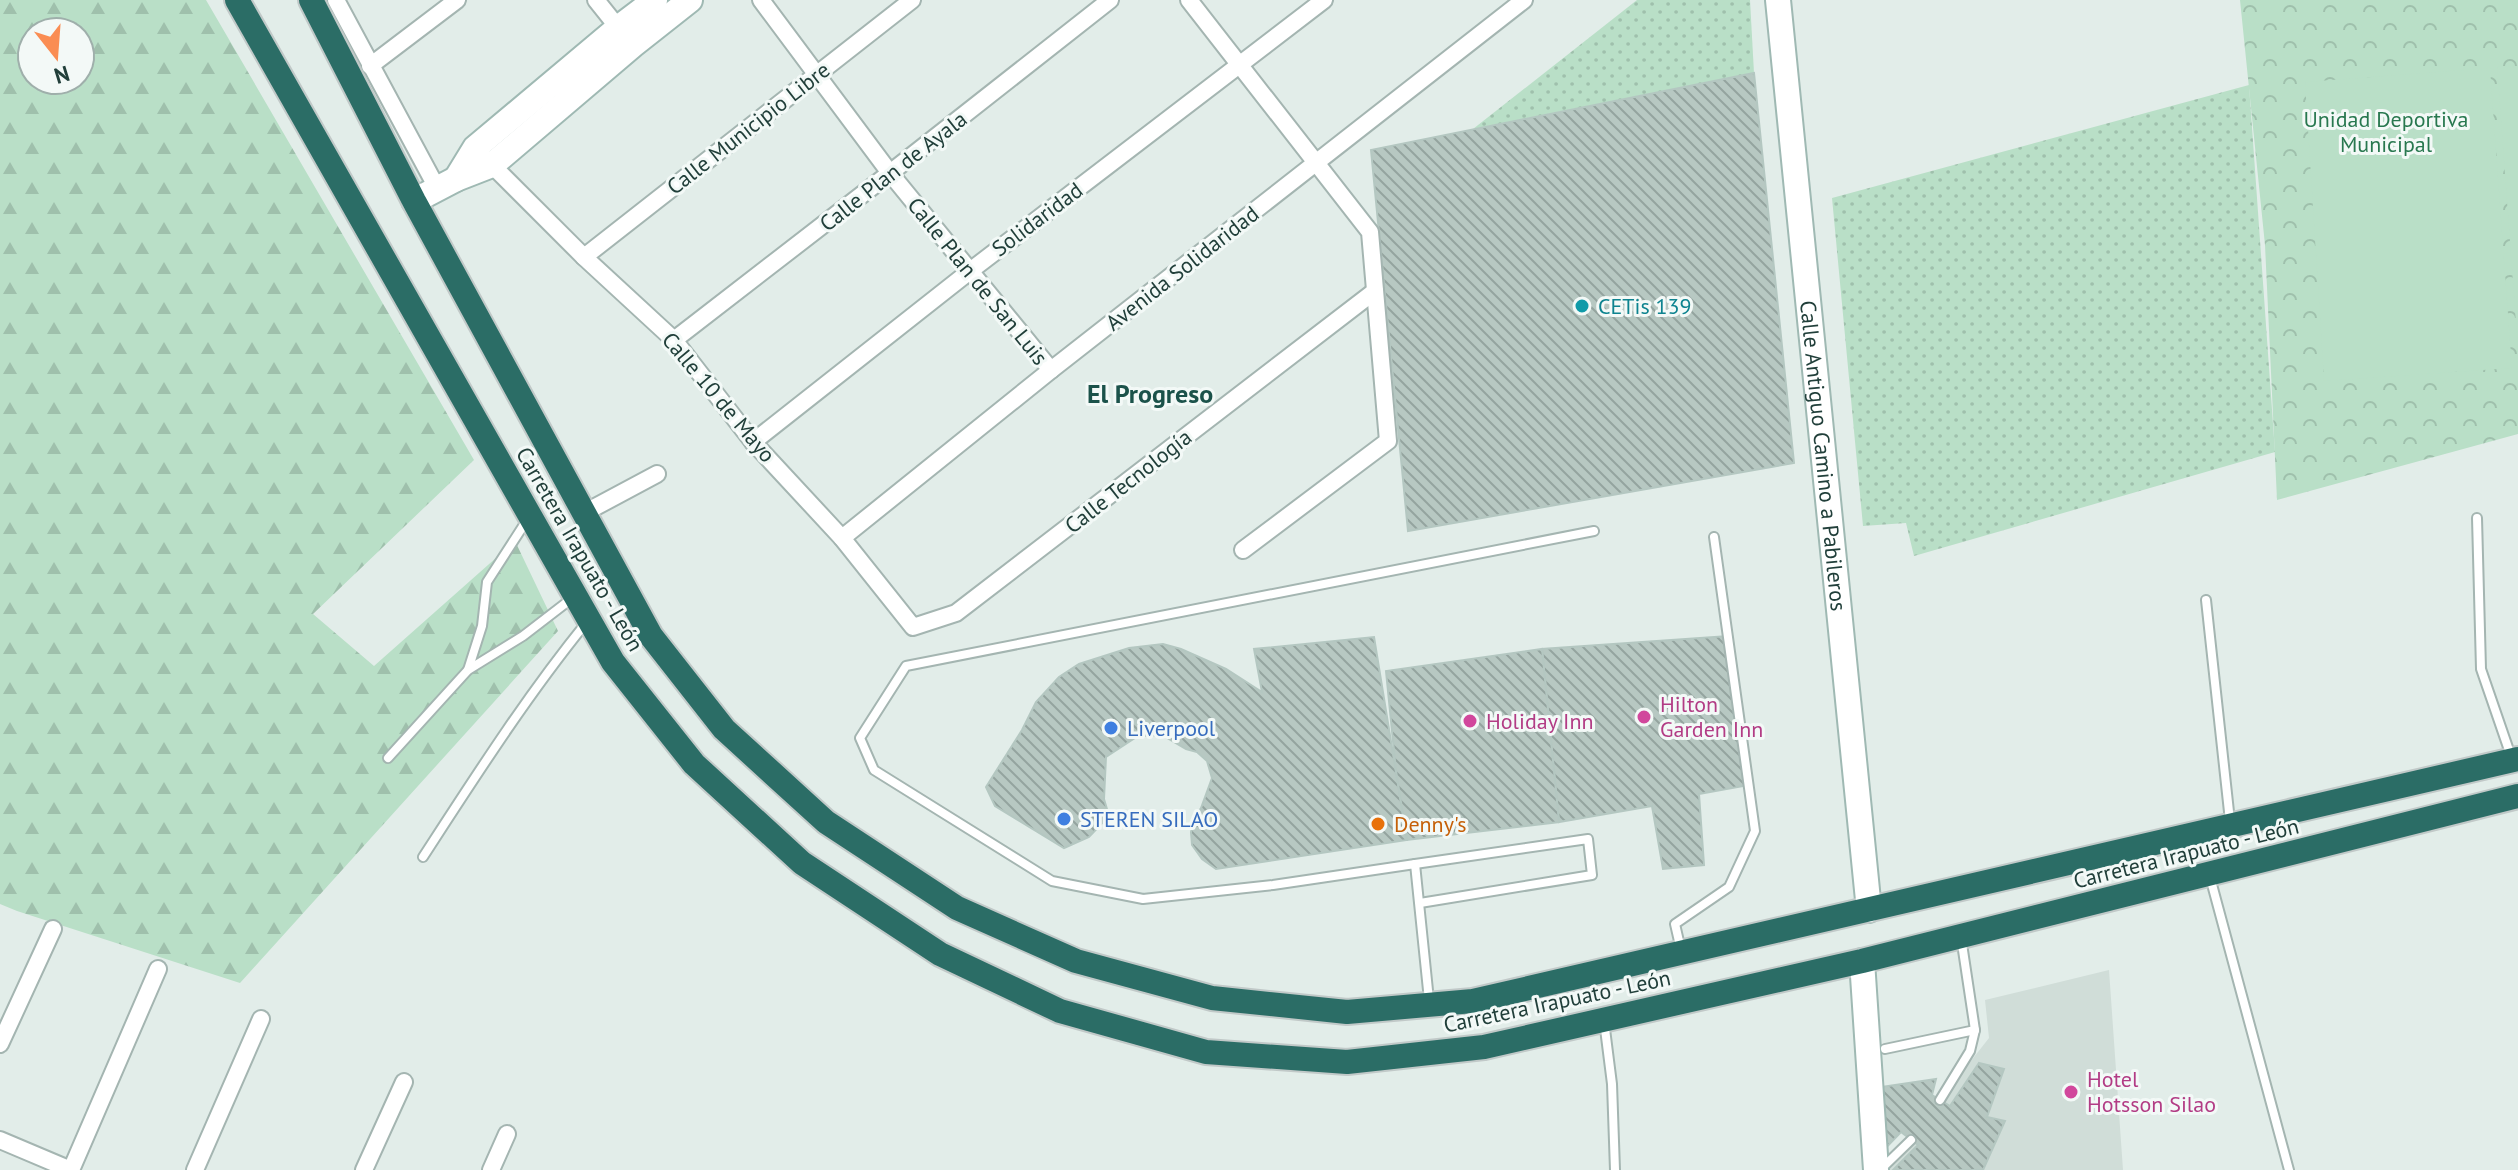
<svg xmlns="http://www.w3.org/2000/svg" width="2518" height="1170" font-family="'PT Sans',sans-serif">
	<defs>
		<pattern id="grass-dots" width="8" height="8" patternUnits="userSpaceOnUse" patternTransform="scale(2)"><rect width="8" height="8" fill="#b9dfc7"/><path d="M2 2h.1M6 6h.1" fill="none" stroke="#9fc0ac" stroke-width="1.8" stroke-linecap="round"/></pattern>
		<pattern id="forest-firs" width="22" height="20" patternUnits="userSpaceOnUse" patternTransform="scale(2)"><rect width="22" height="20" fill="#b9dfc7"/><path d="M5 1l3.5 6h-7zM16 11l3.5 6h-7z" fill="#9fc0ac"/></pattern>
		<pattern id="park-crowns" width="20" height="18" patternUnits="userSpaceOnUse" patternTransform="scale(2)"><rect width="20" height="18" fill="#b9dfc7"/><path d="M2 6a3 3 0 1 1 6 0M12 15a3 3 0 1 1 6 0" fill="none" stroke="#9fc0ac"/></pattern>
		<pattern id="building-back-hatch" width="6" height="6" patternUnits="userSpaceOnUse" patternTransform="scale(2)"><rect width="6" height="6" fill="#b7c8c2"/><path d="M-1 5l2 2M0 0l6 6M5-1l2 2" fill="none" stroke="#94a49f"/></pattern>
	</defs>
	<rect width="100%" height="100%" fill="#e2ede9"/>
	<path fill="#d0ddd8" d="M2109,970L2123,1170H1885L1989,1038L1985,1000Z"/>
	<g fill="url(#grass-dots)">
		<path d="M1637,0H1750L1754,73L1473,129Z"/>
		<path d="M2249,85L2275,452L1914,556L1906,523L1863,526L1832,198Z"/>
	</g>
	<path fill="url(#forest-firs)" fill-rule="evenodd" d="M0,0H206L474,460L313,614L374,666L515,541L558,631L240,983L17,911L0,904ZM32,32H80V80H32Z"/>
	<path fill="url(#park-crowns)" d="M2240,0H2518V434L2277,500L2265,245Z"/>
	<g fill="#b9dfc7">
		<path d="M2518,66V350L2497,67Z"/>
		<path d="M2490,68L2512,368L2324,381L2305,82Z"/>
	</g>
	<g fill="url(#building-back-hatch)" stroke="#b4c7c1" stroke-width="2">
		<path d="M1754,73L1794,463L1408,531L1371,150Z"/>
		<path d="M1728,636L1749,785L1699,794L1704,865L1663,869L1652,806L1559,822L1542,649Z"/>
		<path d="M1374,637L1407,840L1216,869L1202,859L1192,845L1191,832L1195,817L1201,808L1212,778L1207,761L1197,752L1186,749L1162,735L1138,736L1106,757L1104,799L1109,816L1089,837L1064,848L995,806L986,787L1022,730L1036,702L1059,677L1079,664L1129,648L1163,644L1181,649L1226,669L1262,692L1254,649Z"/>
		<path d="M1542,649L1559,822L1407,840L1396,771L1386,671Z"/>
		<path d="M1979,1063L2004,1069L1987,1117L2005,1121L1983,1170H1893L1918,1145L1901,1132L1879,1155L1874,1088L1936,1079L1932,1095L1950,1106Z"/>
	</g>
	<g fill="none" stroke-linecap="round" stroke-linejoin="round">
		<g stroke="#a4b5b1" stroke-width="12">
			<g id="lane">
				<path d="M2477,518L2481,669L2512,759"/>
				<path d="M2206,600L2230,821"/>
				<path d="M468,670L482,626L487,582L527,520"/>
				<path d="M388,758L468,670L523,636L575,596"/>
				<path d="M423,857C475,777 526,697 586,623"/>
				<path d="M1415,864L1588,839L1592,875L1420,903"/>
				<path d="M2210,877L2289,1170"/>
				<path d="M1681,950L1675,924L1729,887L1755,831L1714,537"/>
				<path d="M1429,1000L1415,864L1273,885L1143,899L1052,881L874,770L860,738L906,666L1594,531"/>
				<path d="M1604,1021L1612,1084L1615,1170"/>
				<path d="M1885,1049L1975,1030"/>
				<path d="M1940,1100L1970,1051L1975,1030L1961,937"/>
				<path d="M1880,1170L1911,1140"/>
			</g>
		</g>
		<g stroke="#a4b5b1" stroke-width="20">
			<g id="street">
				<path d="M336,0L437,188"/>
				<path d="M596,0L624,35"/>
				<path d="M761,0L890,173L1051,370"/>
				<path d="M1189,0L1370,232L1388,441L1243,550"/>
				<path d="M370,66L457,0"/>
				<path d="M485,158L584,257L674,340L753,442L842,538L913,627L956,613L1375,291"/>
				<path d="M584,257L912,0"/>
				<path d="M674,340L890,173L1110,0"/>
				<path d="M753,442L970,271L1324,0"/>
				<path d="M584,513L657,474"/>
				<path d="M842,538L1051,370L1524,0"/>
				<path d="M0,1044L53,929"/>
				<path d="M0,1140L71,1170"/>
				<path d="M71,1170L158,969"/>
				<path d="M195,1170L261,1019"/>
				<path d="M364,1170L404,1082"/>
				<path d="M491,1170L507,1134"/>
			</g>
		</g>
		<g stroke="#9fb9b3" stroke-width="28">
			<g id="secondary">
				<path id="s1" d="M1778,0L1869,910"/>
				<path d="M456,179L475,148L618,28L655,0"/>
				<path d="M414,201L456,179L492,165L633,45L690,0"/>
				<path d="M1862,961L1876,1170"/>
			</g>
		</g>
		<g stroke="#c1c9c8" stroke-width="28">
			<g id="highway">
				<path d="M237,0L613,662L694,764L802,863L940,954L1060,1011L1206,1052L1347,1062L1484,1047L1862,961L2518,796"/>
				<path d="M311,0L414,201L651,636L724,729L826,822L957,908L1076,961L1212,998L1347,1012L1473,1001L2518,759"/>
			</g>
		</g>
		<use href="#lane" stroke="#fff" stroke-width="8"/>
		<use href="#street" stroke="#fff" stroke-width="16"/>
		<use href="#secondary" stroke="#fff" stroke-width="24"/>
		<use href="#highway" stroke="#2b6d66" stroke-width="24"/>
	</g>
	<circle fill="#0f9aa8" stroke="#f3f9f7" stroke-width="3" cx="1582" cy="306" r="8"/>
	<g fill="#d1479c" stroke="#f3f9f7" stroke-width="3">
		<circle cx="1644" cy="717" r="8"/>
		<circle cx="1470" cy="721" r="8"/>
		<circle cx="2071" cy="1092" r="8"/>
	</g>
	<g fill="#3f7fe0" stroke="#f3f9f7" stroke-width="3">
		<circle cx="1111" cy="728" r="8"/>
		<circle cx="1064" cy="819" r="8"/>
	</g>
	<circle fill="#e8710a" stroke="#f3f9f7" stroke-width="3" cx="1378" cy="824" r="8"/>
	<g text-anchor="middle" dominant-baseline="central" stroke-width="6" stroke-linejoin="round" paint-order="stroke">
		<g font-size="22" fill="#28784f" stroke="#f3f9f7">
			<text x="2386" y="119">Unidad Deportiva<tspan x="2386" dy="25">Municipal</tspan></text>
		</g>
		<g font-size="22" fill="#213f3a" stroke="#f3f9f7">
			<text transform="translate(748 128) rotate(-38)">Calle Municipio Libre</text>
			<text transform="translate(893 171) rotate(-38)">Calle Plan de Ayala</text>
			<text transform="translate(1037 219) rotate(-37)">Solidaridad</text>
			<text transform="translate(1182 268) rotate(-38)">Avenida Solidaridad</text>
			<text transform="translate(978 281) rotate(51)">Calle Plan de San Luis</text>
			<text transform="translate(719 397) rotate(50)">Calle 10 de Mayo</text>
			<text stroke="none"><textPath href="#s1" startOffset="458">Calle Antiguo Camino a Pabileros</textPath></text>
			<text transform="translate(1128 481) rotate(-38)">Calle Tecnología</text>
			<text transform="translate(580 549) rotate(60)">Carretera Irapuato - León</text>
			<text transform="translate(2186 853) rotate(-14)">Carretera Irapuato - León</text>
			<text transform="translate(1557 1001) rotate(-12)">Carretera Irapuato - León</text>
		</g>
		<g font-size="22" fill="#0d838f" stroke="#f3f9f7" text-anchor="start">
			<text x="1598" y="306">CETis 139</text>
		</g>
		<g font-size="22" fill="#b23c85" stroke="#f3f9f7" text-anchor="start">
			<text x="1660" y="704">Hilton<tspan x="1660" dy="25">Garden Inn</tspan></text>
			<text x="1486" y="721">Holiday Inn</text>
			<text x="2087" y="1079">Hotel<tspan x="2087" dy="25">Hotsson Silao</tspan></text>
		</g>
		<g font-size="22" fill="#366cbe" stroke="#f3f9f7" text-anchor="start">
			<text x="1127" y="728">Liverpool</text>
			<text x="1080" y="819">STEREN SILAO</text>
		</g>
		<g font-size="22" fill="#c56008" stroke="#f3f9f7" text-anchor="start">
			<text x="1394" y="824">Denny's</text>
		</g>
		<g font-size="26" font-weight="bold" fill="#1b524a" stroke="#f3f9f7">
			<text x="1150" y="393">El Progreso</text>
		</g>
	</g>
	<g transform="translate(56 56) rotate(163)"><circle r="38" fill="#f3f9f7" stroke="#9fafab" stroke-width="2"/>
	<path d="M0-6L14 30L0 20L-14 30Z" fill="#fa8d53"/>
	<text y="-12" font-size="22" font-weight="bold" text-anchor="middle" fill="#213f3a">N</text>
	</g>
</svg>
